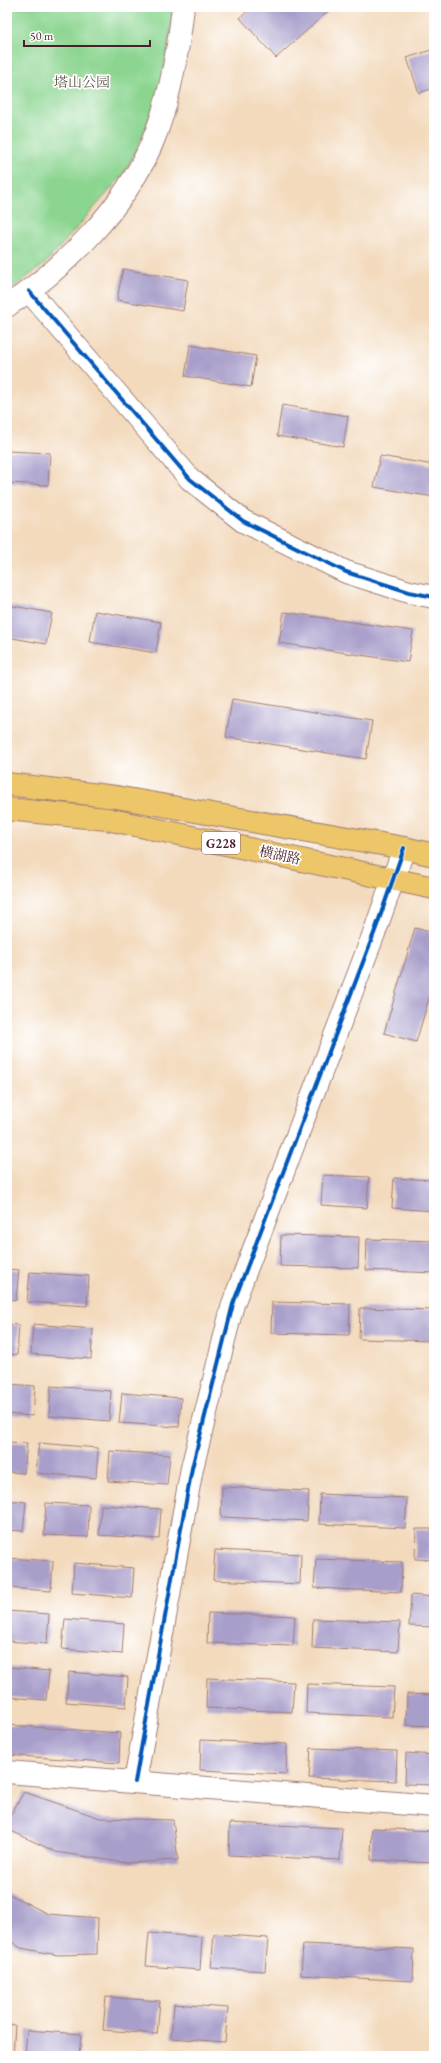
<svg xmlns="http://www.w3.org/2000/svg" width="441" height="2063" font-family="'EB Garamond','Noto Serif SC',serif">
	<rect width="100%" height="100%" fill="#fff"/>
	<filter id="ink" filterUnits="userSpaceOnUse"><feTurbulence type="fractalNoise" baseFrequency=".025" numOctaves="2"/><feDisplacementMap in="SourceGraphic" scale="8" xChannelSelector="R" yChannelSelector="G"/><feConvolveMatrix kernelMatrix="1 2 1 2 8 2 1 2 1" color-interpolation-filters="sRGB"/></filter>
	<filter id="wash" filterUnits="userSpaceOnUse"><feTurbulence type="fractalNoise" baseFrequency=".012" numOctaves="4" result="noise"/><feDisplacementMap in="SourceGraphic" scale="16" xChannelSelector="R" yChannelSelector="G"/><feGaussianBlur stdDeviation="0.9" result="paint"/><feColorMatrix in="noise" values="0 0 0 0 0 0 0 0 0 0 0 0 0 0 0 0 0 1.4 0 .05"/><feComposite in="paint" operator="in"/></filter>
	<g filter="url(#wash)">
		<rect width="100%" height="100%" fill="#f3dabd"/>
		<path fill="#8cd591" stroke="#6b7a5e" d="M7,7H175L160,91L137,149L122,176L46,263L7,292Z"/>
		<g id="blocks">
			<g fill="#a89eca">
				<path d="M252,7H333L276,58L240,18Z"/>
				<path d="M434,49V88L419,93L407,58Z"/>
				<path d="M123,269L188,280L183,311L117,300Z"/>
				<path d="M190,345L256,356L251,387L185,376Z"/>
				<path d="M282,405L348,416L343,447L277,436Z"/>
				<path d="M7,451L50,453L48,485L7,483Z"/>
				<path d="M380,456L434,465V497L374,487Z"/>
				<path d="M7,605L52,613L46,644L7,637Z"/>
				<path d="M95,611L161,622L156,653L90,642Z"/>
				<path d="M284,612L413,631L408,662L279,643Z"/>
				<path d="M232,699L372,721L366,759L226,737Z"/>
				<path d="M415,928L434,933V982L416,1042L384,1033Z"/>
				<path d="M323,1175L369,1177L367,1208L321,1205Z"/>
				<path d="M394,1178L434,1180V1211L392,1208Z"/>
				<path d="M281,1235L359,1237L358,1268L280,1266Z"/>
				<path d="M367,1239L434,1241V1273L366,1270Z"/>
				<path d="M7,1269L19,1270L16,1300L7,1299Z"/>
				<path d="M30,1272L89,1276L87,1306L27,1302Z"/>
				<path d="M272,1302L350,1304L349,1335L271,1333Z"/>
				<path d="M360,1308L434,1310V1341L359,1339Z"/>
				<path d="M7,1324L19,1325L17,1355L7,1354Z"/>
				<path d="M33,1324L93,1329L91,1359L31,1354Z"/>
				<path d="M7,1384L35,1386L33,1416L7,1414Z"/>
				<path d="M51,1386L111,1391L109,1421L49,1416Z"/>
				<path d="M122,1393L181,1398L179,1427L119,1423Z"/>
				<path d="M7,1442L27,1443L24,1473L7,1472Z"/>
				<path d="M39,1443L98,1448L96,1478L36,1473Z"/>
				<path d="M110,1451L170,1455L167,1485L108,1481Z"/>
				<path d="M222,1487L309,1491L307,1521L221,1517Z"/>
				<path d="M320,1494L407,1498L405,1528L319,1524Z"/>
				<path d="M7,1500L26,1502L23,1531L7,1530Z"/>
				<path d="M46,1503L89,1505L88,1537L44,1535Z"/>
				<path d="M101,1505L161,1509L159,1539L99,1535Z"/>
				<path d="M416,1529H434V1560L415,1559Z"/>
				<path d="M215,1550L301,1554L300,1584L213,1580Z"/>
				<path d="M7,1558L53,1561L51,1591L7,1588Z"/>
				<path d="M316,1559L402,1562L401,1592L314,1588Z"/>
				<path d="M74,1563L134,1568L132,1598L72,1593Z"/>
				<path d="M411,1595L434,1597V1627L409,1626Z"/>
				<path d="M7,1611L49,1614L47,1644L7,1641Z"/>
				<path d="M208,1613L295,1616L293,1646L207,1643Z"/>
				<path d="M65,1619L124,1624L122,1654L62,1649Z"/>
				<path d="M313,1619L400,1622L398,1652L312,1648Z"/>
				<path d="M7,1667L49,1671L46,1700L7,1697Z"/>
				<path d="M69,1672L128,1677L126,1707L66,1702Z"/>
				<path d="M207,1678L294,1682L292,1712L206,1708Z"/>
				<path d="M307,1684L394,1687L392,1717L306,1713Z"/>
				<path d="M407,1694L434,1695V1726L406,1725Z"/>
				<path d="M7,1725L120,1733L119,1763L7,1755Z"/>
				<path d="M201,1740L287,1744L286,1774L200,1770Z"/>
				<path d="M311,1748L397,1751L396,1781L309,1778Z"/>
				<path d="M406,1753L434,1755V1785L405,1784Z"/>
				<path d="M24,1792L100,1818L173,1820L178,1860L127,1863L56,1852L7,1829V1821Z"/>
				<path d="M230,1823L342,1828L340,1860L229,1855Z"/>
				<path d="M372,1828L434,1831V1863L371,1860Z"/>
				<path d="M7,1893L48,1914L98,1918L97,1954L57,1955L21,1948L7,1939Z"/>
				<path d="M149,1933L202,1937L200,1970L146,1966Z"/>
				<path d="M214,1934L268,1938L265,1971L211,1968Z"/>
				<path d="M303,1944L414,1949L413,1981L301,1975Z"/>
				<path d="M106,1997L160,2001L157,2034L103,2030Z"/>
				<path d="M174,2004L228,2008L225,2042L171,2038Z"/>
				<path d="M7,2024L15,2025L13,2056H7Z"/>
				<path d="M27,2030L81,2034L79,2056H25Z"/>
			</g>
		</g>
	</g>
	<g filter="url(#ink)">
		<use href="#blocks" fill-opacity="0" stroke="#9e7c74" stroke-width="1"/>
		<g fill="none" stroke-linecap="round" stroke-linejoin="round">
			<g stroke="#9e7c74" stroke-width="24">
				<g id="minor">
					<path d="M29,291L190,479L243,521L346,572L409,592L434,597"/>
					<path d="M7,306C65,268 125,207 152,143C170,101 178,52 183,7"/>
					<path d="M7,1772L434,1806"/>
					<path d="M135,1782L192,1468L233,1304L376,928L404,848"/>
				</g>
			</g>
			<g stroke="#9e7c74" stroke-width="24">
				<g id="highway">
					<path d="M7,784L116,797L404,848L434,855"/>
					<path d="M7,809L107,819L434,888"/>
				</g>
			</g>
			<use href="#minor" stroke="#fff" stroke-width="22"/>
			<use href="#highway" stroke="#ecc669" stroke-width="22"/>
			<g stroke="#fff" stroke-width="6">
				<g id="cycleway">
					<path d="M29,291L190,479L243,521L346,572L409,592L434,597"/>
					<path d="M135,1782L192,1468L233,1304L376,928L404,848"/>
				</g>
			</g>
			<use href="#cycleway" stroke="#0057b8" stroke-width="4"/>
		</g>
	</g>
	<g text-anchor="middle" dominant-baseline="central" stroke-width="3.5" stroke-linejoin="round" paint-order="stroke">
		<rect fill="#fff" stroke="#80626b" stroke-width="1" x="202" y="832" width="38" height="22" rx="3"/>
		<g font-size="13" font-weight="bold" fill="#4a1f2b">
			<text x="221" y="843">G228</text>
		</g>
		<g font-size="14" fill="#5e564a" stroke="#fff">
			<text x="82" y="82">塔山公园</text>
		</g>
		<g font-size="14" fill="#4a1f2b" stroke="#fff">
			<text transform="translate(280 855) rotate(12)">横湖路</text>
		</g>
	</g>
	<rect width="441" height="2063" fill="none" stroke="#fff" stroke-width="24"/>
	<path d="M24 40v6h126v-6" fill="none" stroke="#4a1f2b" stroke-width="2"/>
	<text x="30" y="40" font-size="12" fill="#4a1f2b" stroke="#ffffff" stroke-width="3" paint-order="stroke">50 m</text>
</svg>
